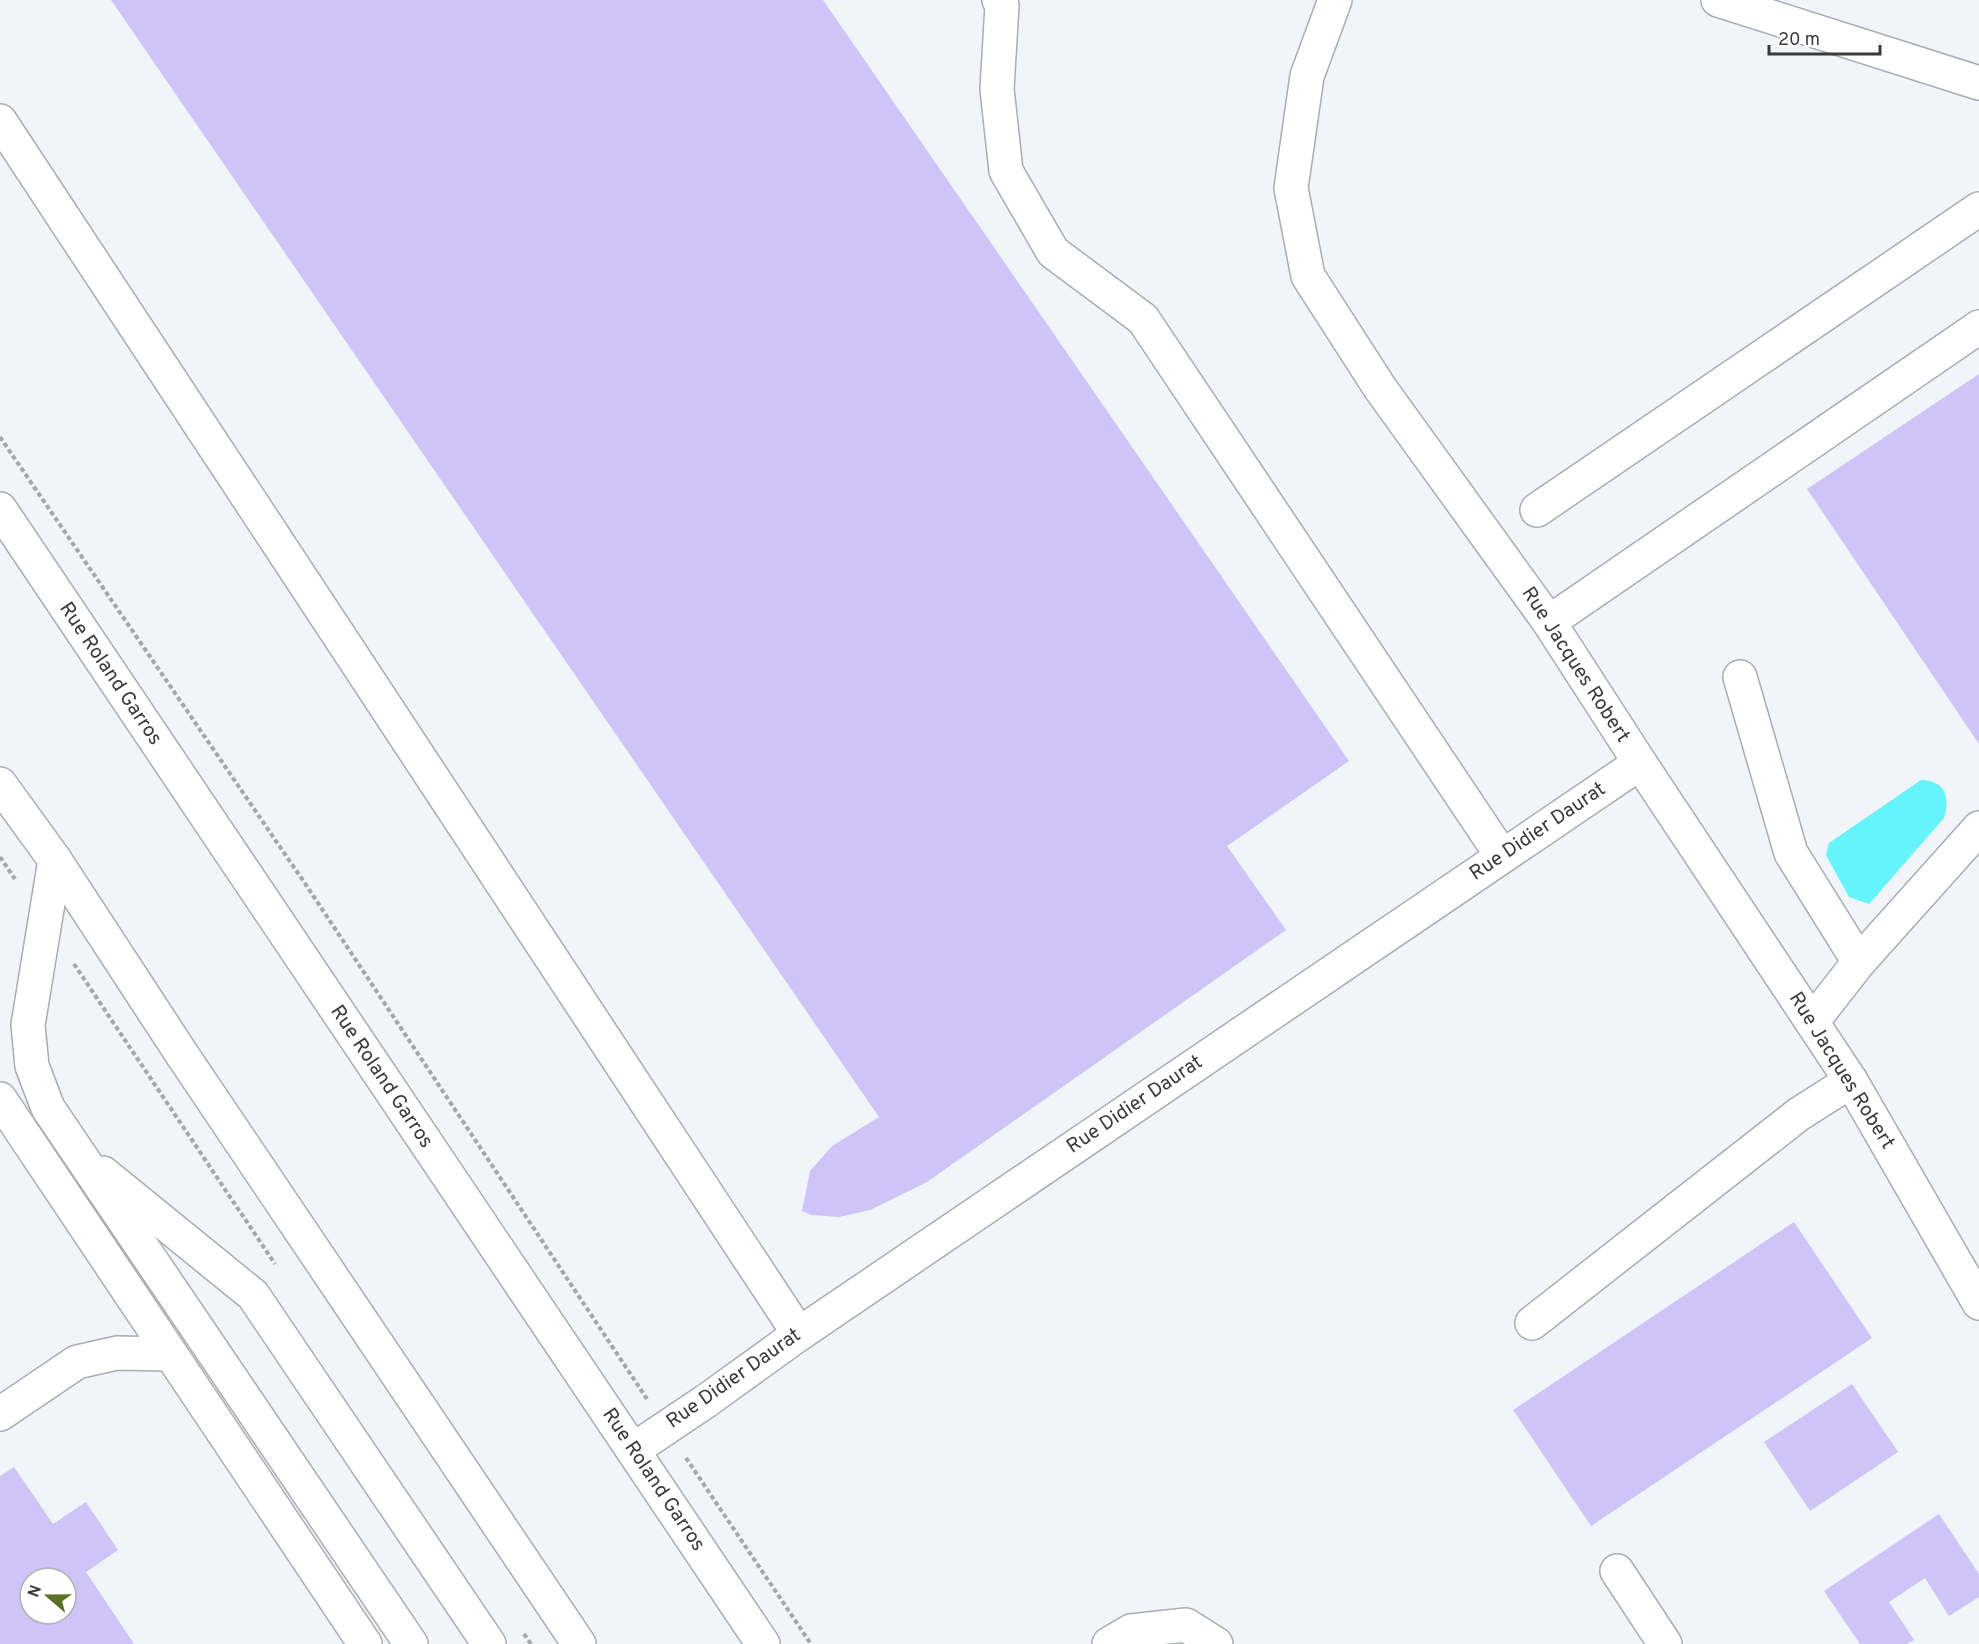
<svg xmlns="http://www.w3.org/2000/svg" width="1979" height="1644" font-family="Overpass,sans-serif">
	<rect width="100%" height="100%" fill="#f1f5f9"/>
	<path fill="#64f4fb" d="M1921,780C1946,781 1950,797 1944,818L1869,904L1849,897L1826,855L1829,843Z"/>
	<g fill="#cec4f8" fill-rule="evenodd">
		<path d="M111,0H823L1349,761L1227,846L1286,930L927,1182L870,1210L839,1217L811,1215L802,1211L810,1171L832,1146L879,1117Z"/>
		<path d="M1979,374V744L1807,489Z"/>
		<path d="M1794,1222L1872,1338L1591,1526L1513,1410Z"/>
		<path d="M1852,1384L1898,1452L1810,1511L1764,1442Z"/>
		<path d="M14,1467L53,1524L86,1502L118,1550L86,1572L134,1644H0V1476ZM30,1578H66V1614H30Z"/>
		<path d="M1939,1514L1979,1574V1597L1949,1616L1925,1578L1889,1602L1914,1640L1907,1644H1860L1824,1591Z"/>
	</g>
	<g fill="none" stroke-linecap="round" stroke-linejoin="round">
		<g stroke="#a9acb0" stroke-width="36">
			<g id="minor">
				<path d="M999,0L1002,5L997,89L1006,171L1053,252L1143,319L1502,856"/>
				<path d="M1335,0L1307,76L1291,188L1308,276L1380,388L1549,622L1640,763L1851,1081L1979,1303"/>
				<path d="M1718,0L1979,83"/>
				<path d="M0,121L799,1334"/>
				<path d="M0,509L763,1644"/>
				<path d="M1537,510L1979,209"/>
				<path d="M1549,622L1979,327"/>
				<path d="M1740,677L1791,853L1859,962"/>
				<path d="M0,784L55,860L181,1053L579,1644"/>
				<path d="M55,860L28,1025L32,1066L48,1108L411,1644"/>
				<path d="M1812,1022L1859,962L1979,828"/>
				<path d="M0,1099L365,1644"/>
				<path d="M103,1173L253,1295L489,1644"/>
				<path d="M1532,1323L1799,1114L1851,1081"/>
				<path d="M0,1414L77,1362L117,1353L170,1354"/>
				<path d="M633,1450L706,1401L799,1334L1640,763"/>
				<path d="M1617,1571L1665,1644"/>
				<path d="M1109,1644L1131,1631L1186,1625L1216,1644"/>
			</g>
		</g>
		<g stroke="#a4a7a9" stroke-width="4" stroke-dasharray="4.5 3" stroke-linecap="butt">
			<path d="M0,437L304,882L647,1399"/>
			<path d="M0,857L15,879"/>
			<path d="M74,964L275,1264"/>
			<path d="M686,1458L811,1644"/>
			<path d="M524,1634L531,1644"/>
		</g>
		<use href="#minor" stroke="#fff" stroke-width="33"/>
	</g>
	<g text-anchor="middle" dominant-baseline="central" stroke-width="5" stroke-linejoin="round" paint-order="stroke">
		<g font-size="20" fill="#383a3b" stroke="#fff">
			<text transform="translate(1575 665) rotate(57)">Rue Jacques Robert</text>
			<text transform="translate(110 674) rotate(56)">Rue Roland Garros</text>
			<text transform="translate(1538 832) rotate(-34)">Rue Didier Daurat</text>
			<text transform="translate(1841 1071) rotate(58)">Rue Jacques Robert</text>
			<text transform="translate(381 1077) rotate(56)">Rue Roland Garros</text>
			<text transform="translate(1135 1105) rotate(-34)">Rue Didier Daurat</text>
			<text transform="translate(734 1379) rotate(-35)">Rue Didier Daurat</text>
			<text transform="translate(653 1480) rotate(56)">Rue Roland Garros</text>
		</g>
	</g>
	<g transform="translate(48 1596) rotate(290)"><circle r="28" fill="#ffffff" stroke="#afb0b1" stroke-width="1.5"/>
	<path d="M0-4.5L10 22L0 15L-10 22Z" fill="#5c7222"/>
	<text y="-9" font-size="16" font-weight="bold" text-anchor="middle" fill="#383a3b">N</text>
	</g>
	<path d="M1769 45v9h111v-9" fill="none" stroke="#383a3b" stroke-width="3"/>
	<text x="1778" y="45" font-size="18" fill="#383a3b" stroke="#ffffff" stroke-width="4.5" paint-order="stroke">20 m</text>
</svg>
